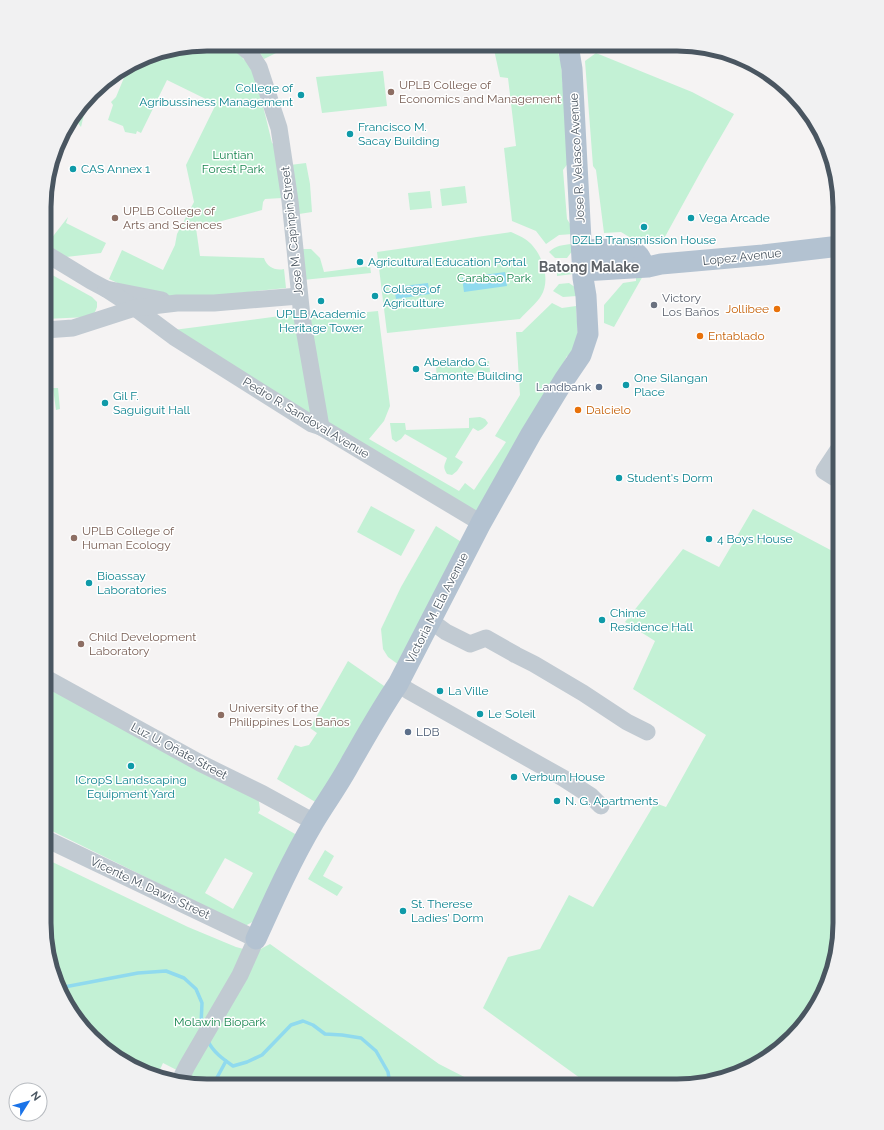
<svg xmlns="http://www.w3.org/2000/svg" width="884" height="1130" font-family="Raleway,sans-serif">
	<rect width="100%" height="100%" fill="#f5f3f3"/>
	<g fill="#c3f1d5" fill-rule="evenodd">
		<path d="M207,44C223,44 238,40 243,59L250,62L265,114L272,143L278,147L282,198L265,199L263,202L262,210L196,228L200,256L264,258C267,267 275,271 284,269L286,288L210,296L175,297L128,288L109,279L122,250L163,270L175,245L177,234L194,202L186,165L216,104L167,80L141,133L137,131L136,134L125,132L123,126L108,120L113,105L111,102L116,97L128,68L155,53Z"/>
		<path d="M253,44H282L284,49L264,59L256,47Z"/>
		<path d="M493,45H555L558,52L561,63L569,162L563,170L567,219L572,227L573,234L559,235L546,244L536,231L512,221L504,148L516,146L508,78L500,77Z"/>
		<path d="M596,53L692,92L734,114L705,164L661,244L636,241L621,232L604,233L596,170L593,166L585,61Z"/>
		<path d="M383,71L387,106L322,113L316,77Z"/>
		<path d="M88,98L81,127L73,117Z"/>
		<path d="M306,163L310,184L312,212L299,214L302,249H311L320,258L324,272L370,266L371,273L303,280L290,165Z"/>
		<path d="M465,186L467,203L442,206L440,189Z"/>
		<path d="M430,191L432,208L410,210L408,193Z"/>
		<path d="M68,217L66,223L106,243L101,253L66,257L47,244Z"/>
		<path d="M511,232C515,234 521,236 525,239C541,249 552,279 541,296C537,303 526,312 520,319L387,333L377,252C422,246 466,238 511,232Z"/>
		<path d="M572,244L573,250L567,258H555L549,252C556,245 563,245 572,244Z"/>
		<path d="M572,266L573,274L557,276V267Z"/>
		<path d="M45,271L92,297L97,302V307L95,312L88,317L45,319Z"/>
		<path d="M644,274L614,327L604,323V305L623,283L636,281V275Z"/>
		<path d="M569,283L576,288L577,296L563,297L553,291L559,284Z"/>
		<path d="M552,303L562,308L576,306L578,337L572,355L567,356L546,398L480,518L166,331L295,314L307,318L378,311L390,406L384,421L369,439L459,491L465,483L474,490L506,442L495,436L520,395L516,332H522Z"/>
		<path d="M489,361L490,372L437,377L436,367Z"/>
		<path d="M53,388H58L60,409L56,410Z"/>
		<path d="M480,417L485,419L488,423C485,427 483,429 478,431L473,428L455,457L463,462L457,471L452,475L447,474C442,466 445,465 447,458L405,434L401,439L396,442L392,439L390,423H405L406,430L469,428V418Z"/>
		<path d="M371,506L415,530L401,556L357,532Z"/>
		<path d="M753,509L840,555V934L831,975L812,1014L784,1046L749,1069L677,1086H591L483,1008L508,957L540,949L569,895L593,907L655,803L666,807L706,735L633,689L655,641L625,622L683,549L719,567Z"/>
		<path d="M436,526L463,543L399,665L388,657L383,649L381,629L401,587Z"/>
		<path d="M348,661L387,688L322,806L277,779L295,745L301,747L309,745L317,733L310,728Z"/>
		<path d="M44,680L258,795L260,810L258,813L304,839L256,920L245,926L44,827ZM225,858L253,873L233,909L205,893Z"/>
		<path d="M325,850L334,856L323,876L343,887L337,896L308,879Z"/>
		<path d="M44,858L188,927L236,947L255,952L270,944L439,1064L480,1085H206L163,1063L158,1074L116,1058L85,1031L61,995L44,923Z"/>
	</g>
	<g fill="#90daee">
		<path d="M505,272L507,286L464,292L462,278Z"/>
		<path d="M428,283L430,294L396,299L394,287Z"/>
	</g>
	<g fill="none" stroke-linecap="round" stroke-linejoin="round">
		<g stroke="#90daee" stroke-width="3.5">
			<path d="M59,988L138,973L166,971L184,978L196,989L202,1003L201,1025L202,1028"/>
			<path d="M208,1041C213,1052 223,1059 233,1066L247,1062L262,1055L291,1025L303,1021L313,1025L325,1034L342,1035L361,1038L376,1051L388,1072L390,1085"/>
			<path d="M213,1085L226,1061"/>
		</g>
		<g stroke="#c1cad2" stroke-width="17">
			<path d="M239,44L250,53L259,67L279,128L290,201L302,317L321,427"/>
			<path d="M45,253L91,281L106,289L162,300"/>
			<path d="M106,289L135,308L174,337L312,424L321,427L481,523"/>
			<path d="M45,330L73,328L135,308L177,303H214L299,296"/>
			<path d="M840,481L824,471L840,447"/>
			<path d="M431,621L446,632L470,644L486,638L516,655L534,664L583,693L627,722L647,732"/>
			<path d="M44,677L200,763L263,794L314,822"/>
			<path d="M398,684L409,691L563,778L591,796L601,806"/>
			<path d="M44,838L256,939L240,975L187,1066L179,1082"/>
		</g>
		<g stroke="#b3c2d1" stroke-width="21">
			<path d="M582,250C593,250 628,247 636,253C641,256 642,262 644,266"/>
			<path d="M583,271L648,267L661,264L763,255L840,246"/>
			<path d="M256,939C274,899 292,859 314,822C326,802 340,783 351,762C366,736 381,709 398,684L481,523L531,434L564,380L581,355L588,334L586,296L583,278L572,69L568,45"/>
		</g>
	</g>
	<g fill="#8d6e63" stroke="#fff" stroke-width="1.5">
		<circle cx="391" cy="92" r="4"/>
		<circle cx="115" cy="218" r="4"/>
		<circle cx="74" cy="538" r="4"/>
		<circle cx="81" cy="644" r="4"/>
		<circle cx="221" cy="715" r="4"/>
	</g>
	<g fill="#0f9aa8" stroke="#fff" stroke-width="1.5">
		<circle cx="301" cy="95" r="4"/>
		<circle cx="350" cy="134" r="4"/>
		<circle cx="73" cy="169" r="4"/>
		<circle cx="691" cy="218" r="4"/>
		<circle cx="644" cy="227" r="4"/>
		<circle cx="360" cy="262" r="4"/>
		<circle cx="375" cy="296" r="4"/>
		<circle cx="321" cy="301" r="4"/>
		<circle cx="416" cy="369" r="4"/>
		<circle cx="626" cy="385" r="4"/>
		<circle cx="105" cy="403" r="4"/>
		<circle cx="619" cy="478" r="4"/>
		<circle cx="709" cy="539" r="4"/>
		<circle cx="89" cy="583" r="4"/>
		<circle cx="602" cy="620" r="4"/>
		<circle cx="440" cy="691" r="4"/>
		<circle cx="480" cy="714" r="4"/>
		<circle cx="131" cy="766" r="4"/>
		<circle cx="514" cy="777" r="4"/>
		<circle cx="557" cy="801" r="4"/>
		<circle cx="403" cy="911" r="4"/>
	</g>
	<circle fill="#6b7280" stroke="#fff" stroke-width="1.5" cx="654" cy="305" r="4"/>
	<g fill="#e8710a" stroke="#fff" stroke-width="1.5">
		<circle cx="777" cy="309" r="4"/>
		<circle cx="700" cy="336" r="4"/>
		<circle cx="578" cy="410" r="4"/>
	</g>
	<g fill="#5c6f8a" stroke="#fff" stroke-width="1.5">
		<circle cx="599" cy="387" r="4"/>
		<circle cx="408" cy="732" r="4"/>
	</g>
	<g text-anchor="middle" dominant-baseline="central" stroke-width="3" stroke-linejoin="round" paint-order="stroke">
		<g font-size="12" fill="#785e54" stroke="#fff" text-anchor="start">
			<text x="399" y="85">UPLB College of<tspan x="399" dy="14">Economics and Management</tspan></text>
			<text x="123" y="211">UPLB College of<tspan x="123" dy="14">Arts and Sciences</tspan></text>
			<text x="82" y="531">UPLB College of<tspan x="82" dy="14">Human Ecology</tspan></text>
			<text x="89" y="637">Child Development<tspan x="89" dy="14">Laboratory</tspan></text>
			<text x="229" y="708">University of the<tspan x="229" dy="14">Philippines Los Baños</tspan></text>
		</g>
		<g font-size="12" fill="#0d838f" stroke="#fff" text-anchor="start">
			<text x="293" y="88" text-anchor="end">College of<tspan x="293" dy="14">Agribussiness Management</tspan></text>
			<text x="358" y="127">Francisco M.<tspan x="358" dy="14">Sacay Building</tspan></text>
			<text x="81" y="169">CAS Annex 1</text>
			<text x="699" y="218">Vega Arcade</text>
			<text x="644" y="240" text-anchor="middle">DZLB Transmission House</text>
			<text x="368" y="262">Agricultural Education Portal</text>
			<text x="383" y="289">College of<tspan x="383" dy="14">Agriculture</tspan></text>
			<text x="321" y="314" text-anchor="middle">UPLB Academic<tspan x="321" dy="14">Heritage Tower</tspan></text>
			<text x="424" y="362">Abelardo G.<tspan x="424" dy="14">Samonte Building</tspan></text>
			<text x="634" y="378">One Silangan<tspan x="634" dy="14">Place</tspan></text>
			<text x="113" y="396">Gil F.<tspan x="113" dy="14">Saguiguit Hall</tspan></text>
			<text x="627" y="478">Student's Dorm</text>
			<text x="717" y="539">4 Boys House</text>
			<text x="97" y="576">Bioassay<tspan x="97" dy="14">Laboratories</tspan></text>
			<text x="610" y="613">Chime<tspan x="610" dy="14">Residence Hall</tspan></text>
			<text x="448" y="691">La Ville</text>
			<text x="488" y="714">Le Soleil</text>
			<text x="522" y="777">Verbum House</text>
			<text x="131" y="780" text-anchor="middle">ICropS Landscaping<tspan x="131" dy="14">Equipment Yard</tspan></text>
			<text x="565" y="801">N. G. Apartments</text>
			<text x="411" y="904">St. Therese<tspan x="411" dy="14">Ladies' Dorm</tspan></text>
		</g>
		<g font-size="12" fill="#17864f" stroke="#fff">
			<text x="233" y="155">Luntian<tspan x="233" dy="14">Forest Park</tspan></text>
			<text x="494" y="278">Carabao Park</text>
			<text x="220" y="1022">Molawin Biopark</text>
		</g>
		<g font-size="12" fill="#4a5661" stroke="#fff">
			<text transform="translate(577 158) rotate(-93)">Jose R. Velasco Avenue</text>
			<text transform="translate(292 231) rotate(-96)">Jose M. Capinpin Street</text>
			<text transform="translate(742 257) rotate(-6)">Lopez Avenue</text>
			<text transform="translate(306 418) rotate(31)">Pedro R. Sandoval Avenue</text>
			<text transform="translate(437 608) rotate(-63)">Victoria M. Ela Avenue</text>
			<text transform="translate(179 751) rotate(28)">Luz U. Oñate Street</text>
			<text transform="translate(150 888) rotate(25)">Vicente M. Dawis Street</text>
		</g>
		<g font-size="12" fill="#5b616d" stroke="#fff" text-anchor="start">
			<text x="662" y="298">Victory<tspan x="662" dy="14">Los Baños</tspan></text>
		</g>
		<g font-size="12" fill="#c56008" stroke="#fff" text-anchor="start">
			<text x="769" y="309" text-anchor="end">Jollibee</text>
			<text x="708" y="336">Entablado</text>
			<text x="586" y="410">Dalcielo</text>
		</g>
		<g font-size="12" fill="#4e5e75" stroke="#fff" text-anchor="end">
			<text x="591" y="387">Landbank</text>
			<text x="416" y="732" text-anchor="start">LDB</text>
		</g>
		<g font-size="14" font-weight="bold" fill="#5f6368" stroke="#fff">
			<text x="589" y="267">Batong Malake</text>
		</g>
	</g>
	<path d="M0 0H884V1130H0ZM207 51H677A156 156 0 0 1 833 207V923A156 156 0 0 1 677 1079H207A156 156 0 0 1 51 923V207A156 156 0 0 1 207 51Z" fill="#f1f1f2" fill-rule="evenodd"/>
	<path fill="none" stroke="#4a5661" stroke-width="5" d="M207 51H677A156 156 0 0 1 833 207V923A156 156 0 0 1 677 1079H207A156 156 0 0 1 51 923V207A156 156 0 0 1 207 51Z"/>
	<g transform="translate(28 1102) rotate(53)"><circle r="19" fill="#ffffff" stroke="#b7bbc0"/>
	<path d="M0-3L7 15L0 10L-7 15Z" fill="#1a73e8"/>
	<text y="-6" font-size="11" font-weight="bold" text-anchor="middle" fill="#4a5661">N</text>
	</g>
</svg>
